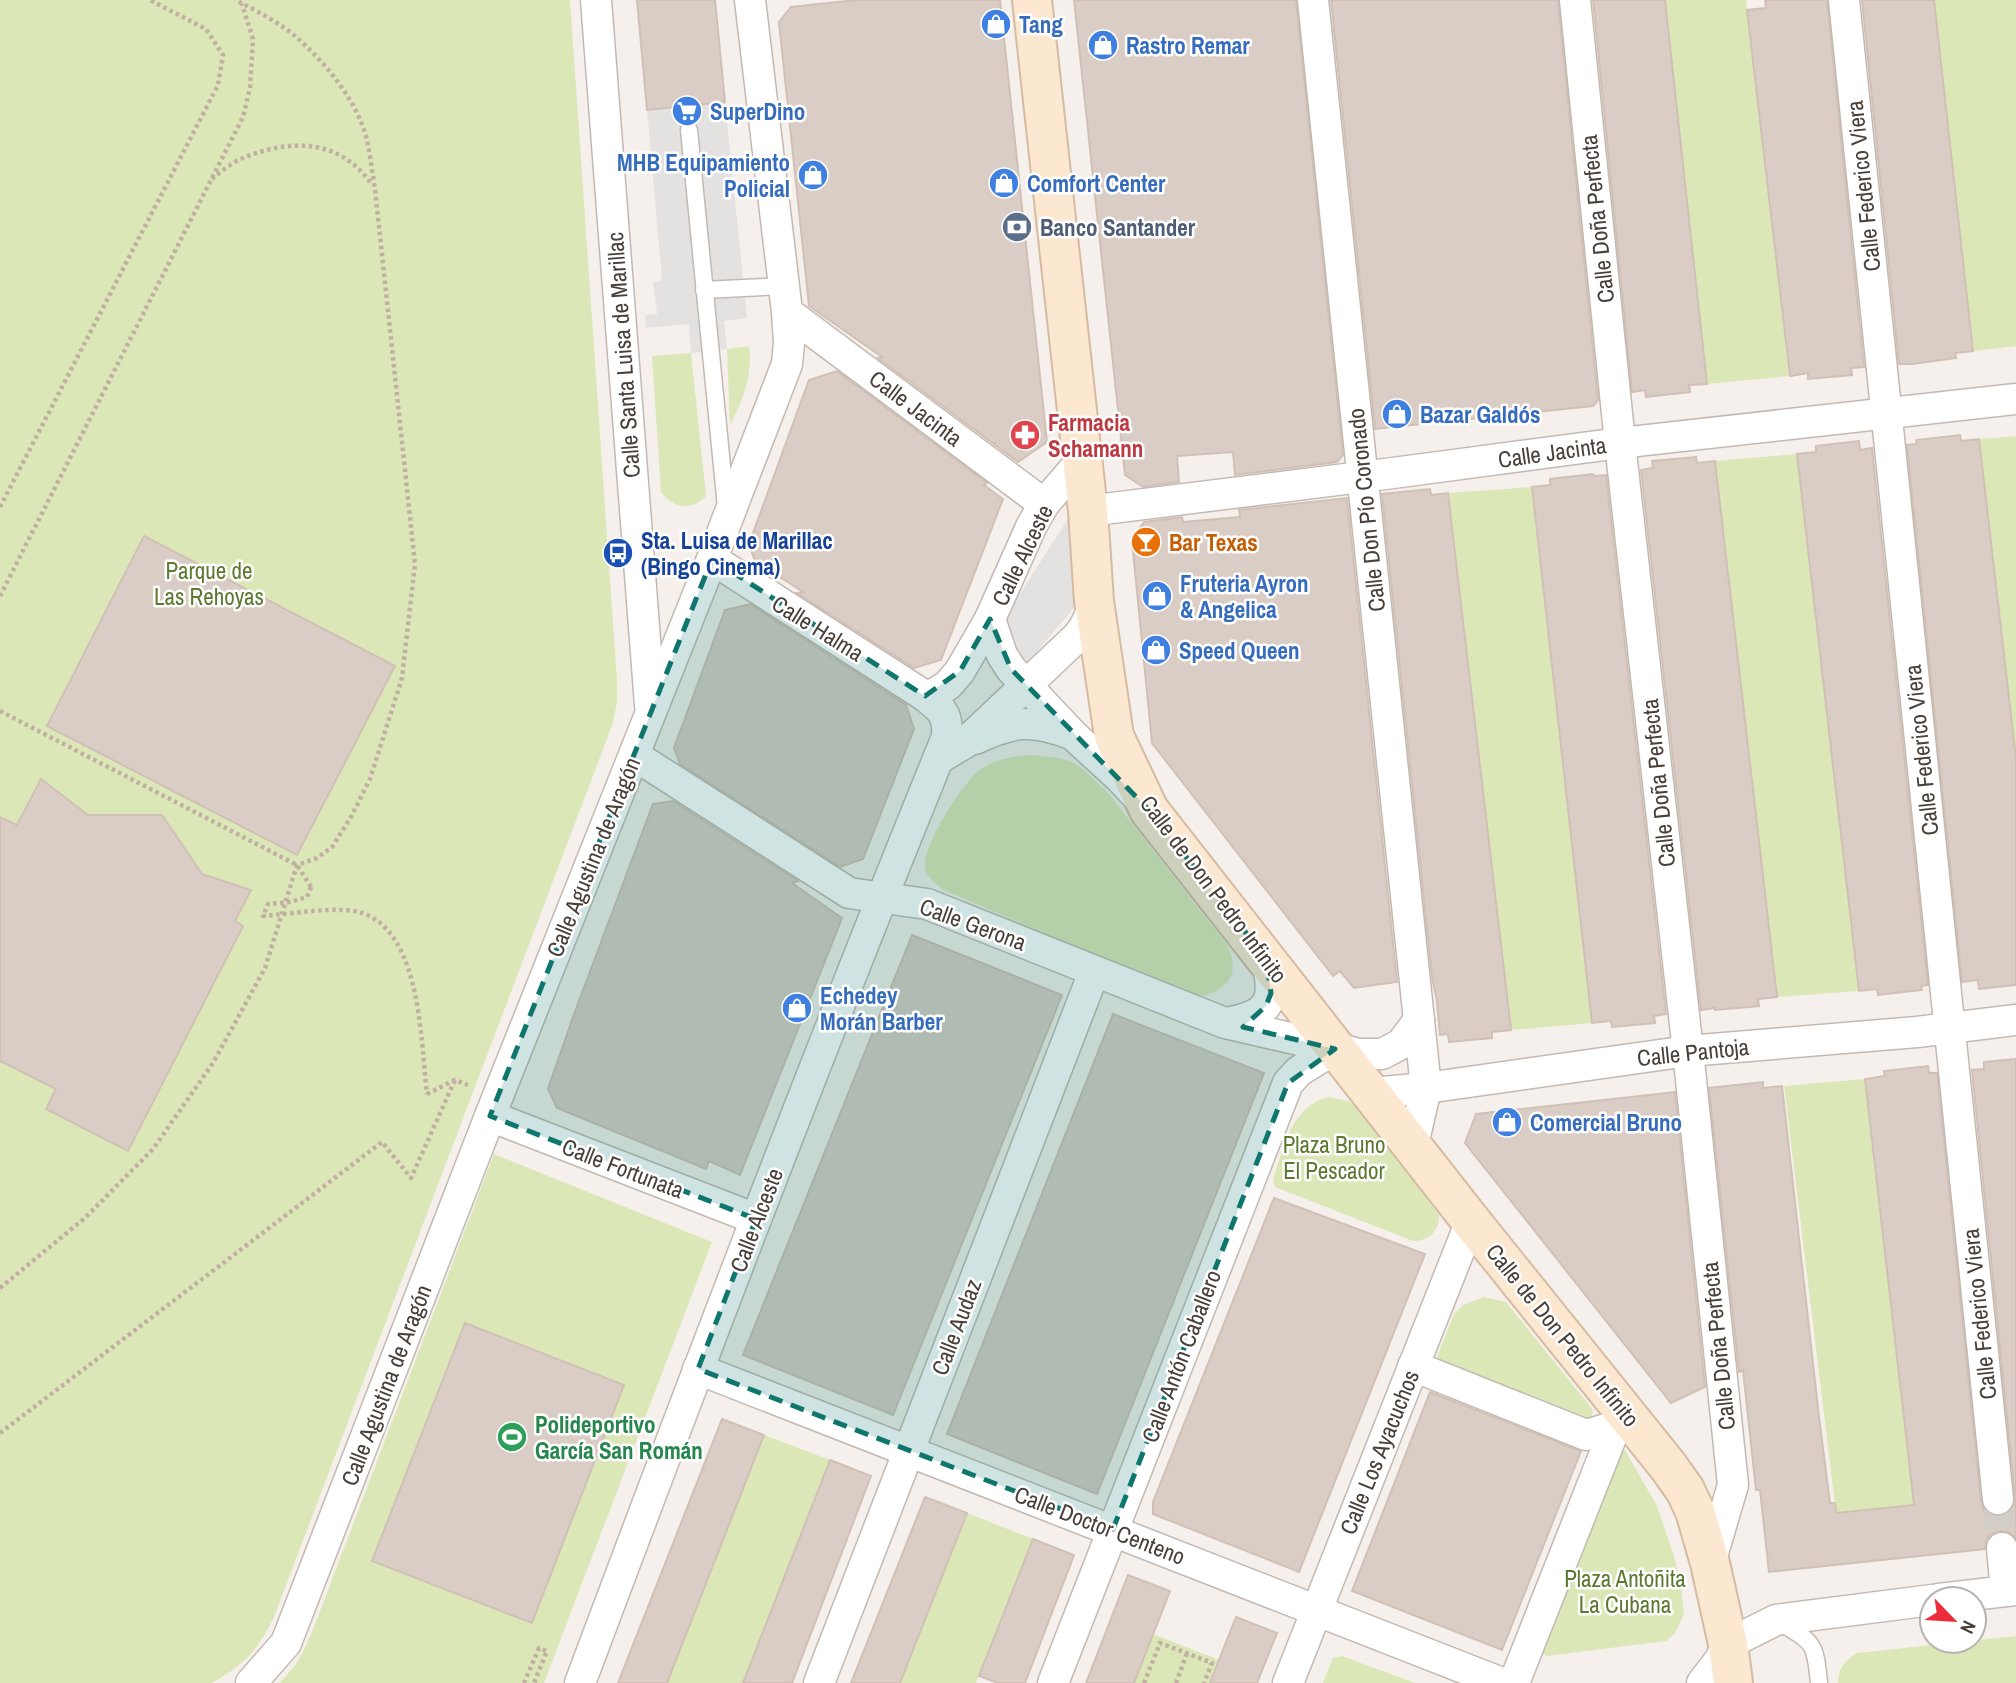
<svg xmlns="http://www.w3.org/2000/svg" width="2016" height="1683" font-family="'Archivo Narrow',sans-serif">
	<rect width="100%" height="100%" fill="#f5f0ec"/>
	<g fill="#dce7b8">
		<path d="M0,0H570L617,681V702L613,723L274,1617C256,1653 246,1663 212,1683H0Z"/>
		<path d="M1664,0H1746L1789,376L1707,384Z"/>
		<path d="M1934,0H2016V346L1973,351Z"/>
		<path d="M749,346C753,375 743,400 730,425L727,349Z"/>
		<path d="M691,353L706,496C692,511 673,509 661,492L652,356Z"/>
		<path d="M2016,436V761L1979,439Z"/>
		<path d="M1797,454L1859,991L1777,997L1715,461Z"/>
		<path d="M1532,487L1592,1023L1511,1030L1449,493Z"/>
		<path d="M1032,755L1059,758L1072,762L1084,770L1109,794L1227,945C1243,977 1224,993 1194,998L944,890C936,884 925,876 925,866C924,844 963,782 981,769C995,759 1016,756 1032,755Z"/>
		<path d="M1865,1079L1917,1505L1836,1513L1784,1086Z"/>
		<path d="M1328,1097L1348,1101L1359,1109L1439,1215C1440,1231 1428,1241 1413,1241L1275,1187L1273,1179C1284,1147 1291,1107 1328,1097Z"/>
		<path d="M494,1154L712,1242L544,1683H279C295,1669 304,1651 312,1632Z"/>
		<path d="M1484,1297L1506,1302L1593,1410L1591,1420L1589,1425L1434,1364L1454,1314L1463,1305Z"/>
		<path d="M764,1435L830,1460L743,1683H667Z"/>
		<path d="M1618,1449H1624L1626,1452L1657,1506L1674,1556L1681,1585L1684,1614L1675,1633L1666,1641L1547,1656L1541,1651Z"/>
		<path d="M967,1513L1033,1539L976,1683H900Z"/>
		<path d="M1153,1634L1219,1660L1210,1683H1134Z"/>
		<path d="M2016,1636V1683H1838C1838,1668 1845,1660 1857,1653Z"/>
		<path d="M1342,1656L1415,1683H1323L1333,1658Z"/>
	</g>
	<g fill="#e4e2e0">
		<path d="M725,102L747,318L724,321L727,349L691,353L689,324L646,328L645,315L657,314L653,282L662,280L647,110Z"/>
		<path d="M1068,519L1078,603L1025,666L1001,623Z"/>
	</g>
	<g fill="#d9cdc5" stroke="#d1c0b6" stroke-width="2">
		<path d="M637,0H715L725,102L647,110Z"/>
		<path d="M856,0H1000L1047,442L1018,462L878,358L882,357L809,306L779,22L791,7Z"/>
		<path d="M1074,0H1296L1343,455L1337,462L1235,475L1233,452L1177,456L1179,482L1143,487L1125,475Z"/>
		<path d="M1331,0H1558L1598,400L1593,406L1375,429Z"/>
		<path d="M1593,0H1665L1707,384L1689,385L1690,392L1646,397L1645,390L1632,392Z"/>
		<path d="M1765,0H1827L1864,367L1851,368L1852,375L1808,379V373L1790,376L1747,10L1766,8Z"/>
		<path d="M1862,0H1934L1973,351L1955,353L1956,358L1913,364H1899Z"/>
		<path d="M837,371L987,483L984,485L1003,499L941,660L914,668L797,593L803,592L755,561L749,544L809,380Z"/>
		<path d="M1960,435L1961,441L1979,439L2016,758V985L1979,989L1978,980L1962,982L1907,445L1917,444L1916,440Z"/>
		<path d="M1859,441L1860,450L1872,448L1928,985L1921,986L1922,990L1878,995L1877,989L1859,991L1797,454L1816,452V446Z"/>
		<path d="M1696,457L1697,463L1715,461L1777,997L1758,999L1759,1006L1715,1010V1008L1701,1010L1641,470L1653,468L1652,461Z"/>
		<path d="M1593,474L1594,476L1606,475L1666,1014L1654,1016L1655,1023L1612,1027L1611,1021L1592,1023L1532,487L1550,485V479Z"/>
		<path d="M1430,489L1431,495L1448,493L1511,1030L1492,1032V1038L1449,1042L1448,1034L1440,1035L1437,1001L1432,977L1382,494Z"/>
		<path d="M1347,498L1397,982L1354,988L1340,971L1333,976L1152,743L1132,541L1144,522L1182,517L1183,522L1240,517L1239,510Z"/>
		<path d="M144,536L395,666L297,855L47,726Z"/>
		<path d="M750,604L906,705L914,729L863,859L840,867L680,764L674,748L725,610Z"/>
		<path d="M41,779L88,815H162L202,874L251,890L235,921L243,926L128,1151L46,1109L56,1089L0,1061V817L17,825Z"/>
		<path d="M673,801L798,881L792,883L842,918L740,1175L709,1161L706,1169L557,1108L548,1089L573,1017L653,804Z"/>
		<path d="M912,935L1062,995L893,1415L743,1355Z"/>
		<path d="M1113,1014L1264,1073L1097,1494L947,1434Z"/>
		<path d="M2016,1059V1538L2009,1532L2000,1531L1991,1534L1986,1540L1985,1549L1769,1572L1760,1490H1756L1743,1370L1739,1372L1709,1088L1763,1082V1088L1782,1086L1819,1417L1830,1503H1835L1836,1513L1914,1505L1865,1079L1885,1076L1884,1071L1928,1066L1929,1073H1937L1981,1501L1984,1510L1992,1515L1999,1516L2009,1513L2014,1506L2015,1497L1972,1070L1984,1069V1062Z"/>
		<path d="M1675,1092L1705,1387L1671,1403L1465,1143L1476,1114Z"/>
		<path d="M1274,1198L1425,1254L1299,1572L1153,1514V1502Z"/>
		<path d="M465,1323L624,1385L532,1623L372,1561Z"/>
		<path d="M1430,1392L1581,1451L1502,1650L1352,1591Z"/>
		<path d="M722,1419L764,1435L667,1683H618Z"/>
		<path d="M830,1460L871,1476L792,1683H743Z"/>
		<path d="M925,1497L967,1513L900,1683H851Z"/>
		<path d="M1033,1539L1074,1555L1025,1683H998L979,1676Z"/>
		<path d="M1128,1575L1170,1591L1134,1683H1086Z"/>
		<path d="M1236,1617L1277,1633L1257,1683H1210Z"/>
	</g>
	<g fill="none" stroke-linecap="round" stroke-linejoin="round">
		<path stroke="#d3cdc8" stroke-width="30" stroke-dasharray="30 15" stroke-linecap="butt" d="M1998,1499L2002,1548"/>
		<g stroke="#c3b9b2" stroke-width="19">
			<g id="lane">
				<path d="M689,130L726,507"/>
				<path d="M704,290L783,286"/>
				<path d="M1778,1621C1813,1643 1815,1640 1819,1683"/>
			</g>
		</g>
		<g stroke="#c3b9b2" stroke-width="33">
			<g id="street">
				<path d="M596,0L650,705"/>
				<path d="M1313,0L1426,1088L1413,1145"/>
				<path d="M1575,0L1620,443L1688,1051L1733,1485L1710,1563"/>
				<path d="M1844,0L1998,1499"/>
				<path d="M787,312L1044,504"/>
				<path d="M1088,511L1393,473L1620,443L2016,399"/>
				<path d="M990,619L1002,655L1011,669L1072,734L1120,778L1135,794"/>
				<path d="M925,696L936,693L948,685L960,671L990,619L1031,527L1044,504L1082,460"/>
				<path d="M975,739C1013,721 1031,719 1071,734"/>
				<path d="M634,755L849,893L927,904L1225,1023L1360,1054H1382L1401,1044L1419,1020"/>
				<path d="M938,759L965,743L1077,637C1087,626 1091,615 1094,601"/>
				<path d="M1226,1023C1271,1015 1277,1001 1266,958"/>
				<path d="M1372,1093L1426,1088L1688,1051L1917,1032L2016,1020"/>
				<path d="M490,1116L756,1219"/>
				<path d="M1413,1366L1586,1435L1616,1426"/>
				<path d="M698,1369L1502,1683"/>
				<path d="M2002,1548L2006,1591"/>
				<path d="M1939,1599L2016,1590"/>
				<path d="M251,1683L286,1643L490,1116L712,559L787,364L789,343L787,312L750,0"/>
				<path d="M580,1683C699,1366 819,1050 947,737C948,713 942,710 925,696L712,559"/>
				<path d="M819,1683L1094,972"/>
				<path d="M1053,1683L1288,1083L1299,1071L1335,1049"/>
				<path d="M1288,1683L1471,1221"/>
				<path d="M1514,1683L1622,1410"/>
				<path d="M1702,1683L1719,1661L1728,1644L1776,1620L1932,1600"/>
			</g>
		</g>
		<g stroke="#d5bba1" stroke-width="42">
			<path id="secondary" d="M1032,0L1088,511L1094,601L1114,736L1149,810L1471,1221L1668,1466L1685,1490L1695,1511L1710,1563L1728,1644L1733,1683"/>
		</g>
		<g stroke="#c1afa1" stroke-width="4.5" stroke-dasharray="3.5 3.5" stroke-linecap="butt">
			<path d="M212,179C221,172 232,162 243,158C291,138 341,139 372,185"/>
			<path d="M0,507L218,85L223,55L206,29L150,0"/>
			<path d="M0,596L243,117L250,88L253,39L242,4"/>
			<path d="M0,711L297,865L311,887"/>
			<path d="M427,1094L455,1080L468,1085"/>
			<path d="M0,1288L86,1217L153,1149L213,1063L265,968L297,865L317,858L332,847L351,817L370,779L402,678L415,564L375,189C372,171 370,153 366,136C355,98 324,61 295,36C277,21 255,10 235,0"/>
			<path d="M0,1433L382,1142L411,1178L455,1080"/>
			<path d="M524,1683L539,1648L547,1651L534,1683"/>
			<path d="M1144,1683L1160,1643L1212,1663L1204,1683"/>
			<path d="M1176,1683L1187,1653"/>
		</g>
		<use href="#lane" stroke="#fff" stroke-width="16"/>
		<use href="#street" stroke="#fff" stroke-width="30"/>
		<use href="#secondary" stroke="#fce7d0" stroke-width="38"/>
		<path stroke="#c1afa1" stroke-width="4.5" stroke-dasharray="3.5 3.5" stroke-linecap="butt" d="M311,887L307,897L290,902L268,904L263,916C289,914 318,909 344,910C422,912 420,1038 427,1094"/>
	</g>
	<path fill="#0f766e" fill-opacity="0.2" stroke="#0f766e" stroke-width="5" stroke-dasharray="14 9" stroke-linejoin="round" d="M712,559L925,696L960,671L990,619L1011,669L1149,810L1266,958L1271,993L1266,1006L1243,1027L1335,1049L1288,1083L1113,1529L698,1369L756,1219L490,1116Z"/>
	<defs>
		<g id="shop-disc" transform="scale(1.575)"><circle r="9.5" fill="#3f7fe0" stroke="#fff"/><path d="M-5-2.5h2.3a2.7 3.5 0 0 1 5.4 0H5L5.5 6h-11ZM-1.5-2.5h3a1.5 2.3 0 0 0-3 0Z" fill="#fff"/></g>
		<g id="supermarket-disc" transform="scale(1.575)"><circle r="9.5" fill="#3f7fe0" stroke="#fff"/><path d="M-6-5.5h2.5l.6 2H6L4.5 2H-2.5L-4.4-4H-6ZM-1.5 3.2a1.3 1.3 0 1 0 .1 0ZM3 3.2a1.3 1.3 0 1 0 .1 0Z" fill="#fff"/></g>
		<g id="bank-disc" transform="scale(1.575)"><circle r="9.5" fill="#5c6f8a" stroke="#fff"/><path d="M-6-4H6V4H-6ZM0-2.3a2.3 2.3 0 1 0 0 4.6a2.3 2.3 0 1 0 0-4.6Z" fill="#fff"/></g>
		<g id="pharmacy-disc" transform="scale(1.575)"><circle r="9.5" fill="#e0444e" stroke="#fff"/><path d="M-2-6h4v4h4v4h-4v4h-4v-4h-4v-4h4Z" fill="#fff"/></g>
		<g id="bar-disc" transform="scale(1.575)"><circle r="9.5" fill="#e8710a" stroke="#fff"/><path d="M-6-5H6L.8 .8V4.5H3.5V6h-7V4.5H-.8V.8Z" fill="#fff"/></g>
		<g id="bus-disc" transform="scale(1.575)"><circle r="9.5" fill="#1a4fb4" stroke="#fff"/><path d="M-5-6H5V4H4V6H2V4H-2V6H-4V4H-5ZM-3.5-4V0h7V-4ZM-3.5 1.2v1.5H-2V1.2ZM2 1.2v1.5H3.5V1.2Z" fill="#fff"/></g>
		<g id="stadium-disc" transform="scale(1.575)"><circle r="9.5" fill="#2e9e5b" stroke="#fff"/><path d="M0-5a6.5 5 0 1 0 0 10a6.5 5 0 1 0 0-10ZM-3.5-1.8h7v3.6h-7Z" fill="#fff"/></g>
	</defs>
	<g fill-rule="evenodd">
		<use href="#shop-disc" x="996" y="24"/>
		<use href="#shop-disc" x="1103" y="45"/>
		<use href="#supermarket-disc" x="687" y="111"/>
		<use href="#shop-disc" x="813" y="175"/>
		<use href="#shop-disc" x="1004" y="183"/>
		<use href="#bank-disc" x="1017" y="227"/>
		<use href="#shop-disc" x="1397" y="414"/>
		<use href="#pharmacy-disc" x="1025" y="435"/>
		<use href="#bar-disc" x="1146" y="542"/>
		<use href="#bus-disc" x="618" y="553"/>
		<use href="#shop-disc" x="1157" y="596"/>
		<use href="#shop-disc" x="1156" y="650"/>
		<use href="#shop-disc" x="797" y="1008"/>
		<use href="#shop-disc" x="1507" y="1122"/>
		<use href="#stadium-disc" x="512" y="1437"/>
	</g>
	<g text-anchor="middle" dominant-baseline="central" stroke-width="5" stroke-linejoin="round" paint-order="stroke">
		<g font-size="23" font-weight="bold" fill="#366cbe" stroke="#fff" text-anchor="start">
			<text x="1019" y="24">Tang</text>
			<text x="1126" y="45">Rastro Remar</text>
			<text x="710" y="111">SuperDino</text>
			<text x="790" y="162" text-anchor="end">MHB Equipamiento<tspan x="790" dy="26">Policial</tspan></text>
			<text x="1027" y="183">Comfort Center</text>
			<text x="1420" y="414">Bazar Galdós</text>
			<text x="1180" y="583">Fruteria Ayron<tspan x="1180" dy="26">&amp; Angelica</tspan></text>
			<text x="1179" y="650">Speed Queen</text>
			<text x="820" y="995">Echedey<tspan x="820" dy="26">Morán Barber</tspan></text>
			<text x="1530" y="1122">Comercial Bruno</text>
		</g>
		<g font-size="23" fill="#4a403a" stroke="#fff">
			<text transform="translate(1863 186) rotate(-96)">Calle Federico Viera</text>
			<text transform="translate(1597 219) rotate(-96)">Calle Doña Perfecta</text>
			<text transform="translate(623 355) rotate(-94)">Calle Santa Luisa de Marillac</text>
			<text transform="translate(916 408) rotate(37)">Calle Jacinta</text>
			<text transform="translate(1552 452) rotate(-8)">Calle Jacinta</text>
			<text transform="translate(1366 510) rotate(-96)">Calle Don Pío Coronado</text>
			<text transform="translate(1022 555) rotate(-64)">Calle Alceste</text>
			<text transform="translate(818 628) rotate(32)">Calle Halma</text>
			<text transform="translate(1921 750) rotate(-96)">Calle Federico Viera</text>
			<text transform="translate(1658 783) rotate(-96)">Calle Doña Perfecta</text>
			<text transform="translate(593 857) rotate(-68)">Calle Agustina de Aragón</text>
			<text transform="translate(1214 889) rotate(53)">Calle de Don Pedro Infinito</text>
			<text transform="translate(973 924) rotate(20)">Calle Gerona</text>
			<text transform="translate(1693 1052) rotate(-6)">Calle Pantoja</text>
			<text transform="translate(623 1168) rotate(21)">Calle Fortunata</text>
			<text transform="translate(756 1220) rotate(-69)">Calle Alceste</text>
			<text transform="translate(1979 1314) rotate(-96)">Calle Federico Viera</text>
			<text transform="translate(956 1327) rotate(-69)">Calle Audaz</text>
			<text transform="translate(1563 1335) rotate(51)">Calle de Don Pedro Infinito</text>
			<text transform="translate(1718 1346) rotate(-96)">Calle Doña Perfecta</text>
			<text transform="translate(1181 1356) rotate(-69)">Calle Antón Caballero</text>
			<text transform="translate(386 1385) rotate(-69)">Calle Agustina de Aragón</text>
			<text transform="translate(1379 1452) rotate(-68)">Calle Los Ayacuchos</text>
			<text transform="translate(1100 1525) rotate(21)">Calle Doctor Centeno</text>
		</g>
		<g font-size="23" font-weight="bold" fill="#4e5e75" stroke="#fff" text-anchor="start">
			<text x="1040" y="227">Banco Santander</text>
		</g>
		<g font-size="23" font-weight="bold" fill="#be3a42" stroke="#fff" text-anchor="start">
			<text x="1048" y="422">Farmacia<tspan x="1048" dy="26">Schamann</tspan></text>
		</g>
		<g font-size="23" font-weight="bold" fill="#164399" stroke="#fff" text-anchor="start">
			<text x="641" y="540">Sta. Luisa de Marillac<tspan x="641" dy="26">(Bingo Cinema)</tspan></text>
		</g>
		<g font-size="23" font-weight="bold" fill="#c56008" stroke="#fff" text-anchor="start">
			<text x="1169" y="542">Bar Texas</text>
		</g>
		<g font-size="23" fill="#5c792f" stroke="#fff">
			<text x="209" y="570">Parque de<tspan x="209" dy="26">Las Rehoyas</tspan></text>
			<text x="1334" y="1144">Plaza Bruno<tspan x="1334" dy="26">El Pescador</tspan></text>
			<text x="1625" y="1578">Plaza Antoñita<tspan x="1625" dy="26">La Cubana</tspan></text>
		</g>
		<g font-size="23" font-weight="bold" fill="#27864d" stroke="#fff" text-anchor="start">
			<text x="535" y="1424">Polideportivo<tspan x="535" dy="26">García San Román</tspan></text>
		</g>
	</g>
	<g transform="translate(1953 1620) rotate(115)"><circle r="33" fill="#ffffff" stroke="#b7b3b0" stroke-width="2"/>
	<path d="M0-5L12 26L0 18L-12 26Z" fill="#ee2b3b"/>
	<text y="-10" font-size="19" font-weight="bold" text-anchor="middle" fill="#4a403a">N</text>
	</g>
</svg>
